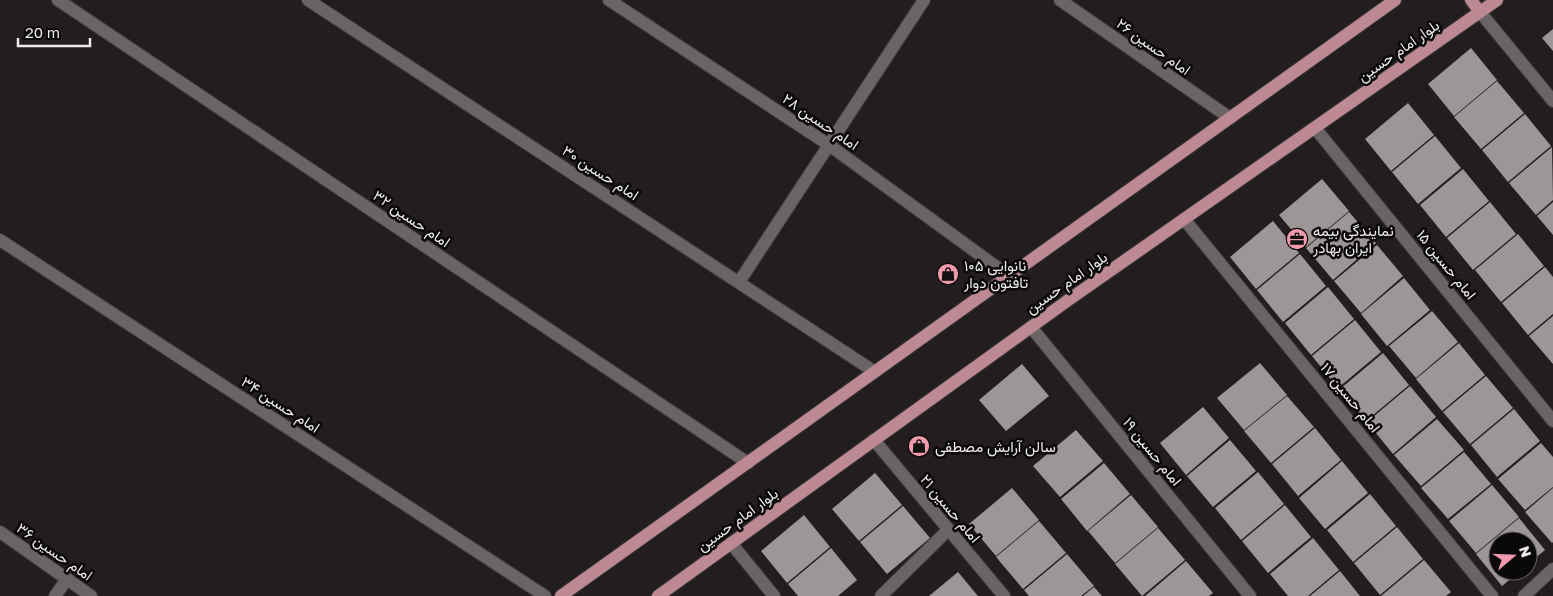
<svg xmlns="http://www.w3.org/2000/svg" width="1553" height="596" font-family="'Golos Text',Vazirmatn,sans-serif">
	<rect width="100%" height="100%" fill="#221d1e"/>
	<g fill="#9d9697">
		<path d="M1553,29V51L1542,38Z"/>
		<path d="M1471,48L1497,80L1454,116L1428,84Z"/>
		<path d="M1497,81L1524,113L1481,149L1454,117Z"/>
		<path d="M1408,103L1434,135L1391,171L1365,139Z"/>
		<path d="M1525,114L1551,146L1508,182L1482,150Z"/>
		<path d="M1435,136L1461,168L1418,204L1392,172Z"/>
		<path d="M1552,147L1553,200L1536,215L1509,183Z"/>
		<path d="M1463,169L1489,201L1446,237L1420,205Z"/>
		<path d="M1322,179L1349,211L1306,247L1279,215Z"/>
		<path d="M1490,202L1516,234L1473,270L1447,238Z"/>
		<path d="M1553,202V235L1537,216Z"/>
		<path d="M1349,212L1376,243L1333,280L1306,248Z"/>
		<path d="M1273,221L1299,253L1256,289L1230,257Z"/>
		<path d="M1518,234L1544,266L1501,302L1475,270Z"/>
		<path d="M1377,245L1403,276L1361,313L1334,281Z"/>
		<path d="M1300,254L1326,286L1283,322L1257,290Z"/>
		<path d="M1545,267L1553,277V314L1528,335L1502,303Z"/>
		<path d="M1404,278L1430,310L1387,346L1361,314Z"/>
		<path d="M1328,287L1354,319L1311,355L1285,323Z"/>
		<path d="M1432,311L1458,342L1416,378L1389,346Z"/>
		<path d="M1553,316V364L1529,336Z"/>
		<path d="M1355,320L1381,352L1338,388L1312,356Z"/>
		<path d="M1459,343L1485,375L1442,411L1416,379Z"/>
		<path d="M1383,353L1409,385L1366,421L1340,389Z"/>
		<path d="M1260,363L1287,395L1244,430L1217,398Z"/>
		<path d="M1022,364L1049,396L1006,431L979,400Z"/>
		<path d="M1486,376L1513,408L1470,444L1443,412Z"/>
		<path d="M1410,386L1436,417L1393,454L1367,422Z"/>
		<path d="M1287,396L1314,427L1271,463L1244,431Z"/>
		<path d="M1203,407L1229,438L1186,475L1160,443Z"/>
		<path d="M1514,409L1540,441L1497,477L1471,445Z"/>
		<path d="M1437,419L1464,450L1421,486L1394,455Z"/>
		<path d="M1315,428L1341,460L1298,496L1272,464Z"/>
		<path d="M1076,430L1103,461L1060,497L1033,466Z"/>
		<path d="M1230,440L1256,471L1213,507L1187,476Z"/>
		<path d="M1541,443L1553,457V487L1525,510L1498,479Z"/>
		<path d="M1464,452L1491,484L1448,519L1421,488Z"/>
		<path d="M1342,461L1368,493L1325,529L1299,498Z"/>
		<path d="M1104,463L1130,494L1087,531L1061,499Z"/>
		<path d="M1258,472L1284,504L1241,540L1215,508Z"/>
		<path d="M875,473L902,505L859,541L832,509Z"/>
		<path d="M1492,485L1519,517L1476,553L1449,521Z"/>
		<path d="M1012,488L1039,520L996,556L969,524Z"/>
		<path d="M1553,488V542L1552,543L1525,512Z"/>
		<path d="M1370,494L1396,526L1353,562L1327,530Z"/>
		<path d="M1131,495L1158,527L1115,563L1088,531Z"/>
		<path d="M1285,505L1311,537L1268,573L1242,541Z"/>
		<path d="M903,506L930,538L887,574L860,542Z"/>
		<path d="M804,515L830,547L787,583L761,551Z"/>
		<path d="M1519,518L1545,550L1528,564V541H1498V571H1520L1502,586L1476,554Z"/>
		<path d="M1039,521L1066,553L1023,589L996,557Z"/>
		<path d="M1397,527L1423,559L1380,595L1354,563Z"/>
		<path d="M1158,528L1185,560L1142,596L1115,564Z"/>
		<path d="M1313,538L1339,570L1308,596H1288L1270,574Z"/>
		<path d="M831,548L857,580L838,596H798L788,584Z"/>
		<path d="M1067,554L1094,586L1081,596H1029L1024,590Z"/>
		<path d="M1424,560L1451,592L1446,596H1381Z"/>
		<path d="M1186,561L1213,593L1209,596H1145Z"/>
		<path d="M1340,571L1360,596H1310Z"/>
		<path d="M958,572L978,596H929Z"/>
		<path d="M1094,587L1102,596H1083Z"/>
	</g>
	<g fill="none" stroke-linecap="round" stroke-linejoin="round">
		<g stroke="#3e393a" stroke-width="14">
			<g id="minor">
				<path d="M58,0L748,463"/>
				<path d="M308,0L875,372"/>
				<path d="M609,0L829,145L1009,276"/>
				<path d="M1060,0L1230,118"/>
				<path d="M1480,12L1553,101"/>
				<path d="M1315,128L1553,421"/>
				<path d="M1184,219L1492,596"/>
				<path d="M0,240L545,596"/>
				<path d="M739,282L924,0"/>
				<path d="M1031,327L1250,596"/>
				<path d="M874,440L1004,596"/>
				<path d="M0,532L91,596"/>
				<path d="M731,543L774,596"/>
				<path d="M55,596L67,579"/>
				<path d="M881,596L948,530"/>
				<path d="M1524,596L1553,569"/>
			</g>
		</g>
		<g stroke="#3e393a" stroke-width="14">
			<g id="major">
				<path d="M1471,0L1480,12"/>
				<path d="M561,596L1395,0"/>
				<path d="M658,596L1067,301L1497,0"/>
			</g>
		</g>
		<use href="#minor" stroke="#6b6465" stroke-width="12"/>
		<use href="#major" stroke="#bd8a94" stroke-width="12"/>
	</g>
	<defs>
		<g id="office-disc" transform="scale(1.125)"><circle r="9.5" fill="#f29aad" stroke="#0a0808"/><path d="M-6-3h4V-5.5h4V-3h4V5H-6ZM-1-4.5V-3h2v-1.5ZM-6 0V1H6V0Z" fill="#111"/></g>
		<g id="shop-disc" transform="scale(1.125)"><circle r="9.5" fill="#f29aad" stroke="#0a0808"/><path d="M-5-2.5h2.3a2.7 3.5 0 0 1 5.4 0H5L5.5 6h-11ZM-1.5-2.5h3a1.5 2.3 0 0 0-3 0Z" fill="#111"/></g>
	</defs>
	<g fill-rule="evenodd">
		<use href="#office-disc" x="1297" y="239"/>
		<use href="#shop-disc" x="948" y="274"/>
		<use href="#shop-disc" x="919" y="446"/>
	</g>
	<g text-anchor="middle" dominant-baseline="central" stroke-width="5" stroke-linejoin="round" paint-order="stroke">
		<g font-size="15" fill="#efebec" stroke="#0a0808">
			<text transform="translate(1154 46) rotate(35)">امام حسین ۲۶</text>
			<text transform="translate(1398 50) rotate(-35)">بلوار امام حسین</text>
			<text transform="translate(821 121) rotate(34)">امام حسین ۲۸</text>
			<text transform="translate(601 172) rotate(33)">امام حسین ۳۰</text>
			<text transform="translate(412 218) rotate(34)">امام حسین ۳۲</text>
			<text transform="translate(1447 264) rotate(51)">امام حسین ۱۵</text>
			<text transform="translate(1066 282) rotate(-35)">بلوار امام حسین</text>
			<text transform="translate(1351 397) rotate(51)">امام حسین ۱۷</text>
			<text transform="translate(281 404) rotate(33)">امام حسین ۳۴</text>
			<text transform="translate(1153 451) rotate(51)">امام حسین ۱۹</text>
			<text transform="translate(951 508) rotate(50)">امام حسین ۲۱</text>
			<text transform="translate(737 519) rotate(-36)">بلوار امام حسین</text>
			<text transform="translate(55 551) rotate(35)">امام حسین ۳۶</text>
		</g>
		<g font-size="15" fill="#efebec" stroke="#0a0808" text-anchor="start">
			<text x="1313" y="230">نمایندگی بیمه<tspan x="1313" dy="17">ایران بهادر</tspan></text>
			<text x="964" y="265">نانوایی ۱۰۵<tspan x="964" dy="17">تافتون دوار</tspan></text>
			<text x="935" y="446">سالن آرایش مصطفی</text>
		</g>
	</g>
	<g transform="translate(1513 556) rotate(71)"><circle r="24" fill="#0a0808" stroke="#666363"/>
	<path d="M0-4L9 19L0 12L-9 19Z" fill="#f29aad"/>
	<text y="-8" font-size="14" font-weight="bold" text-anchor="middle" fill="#efebec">N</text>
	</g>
	<path d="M18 38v8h72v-8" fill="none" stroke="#efebec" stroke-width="2.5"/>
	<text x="25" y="38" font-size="15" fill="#efebec" stroke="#0a0808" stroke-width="4" paint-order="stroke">20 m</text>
</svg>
